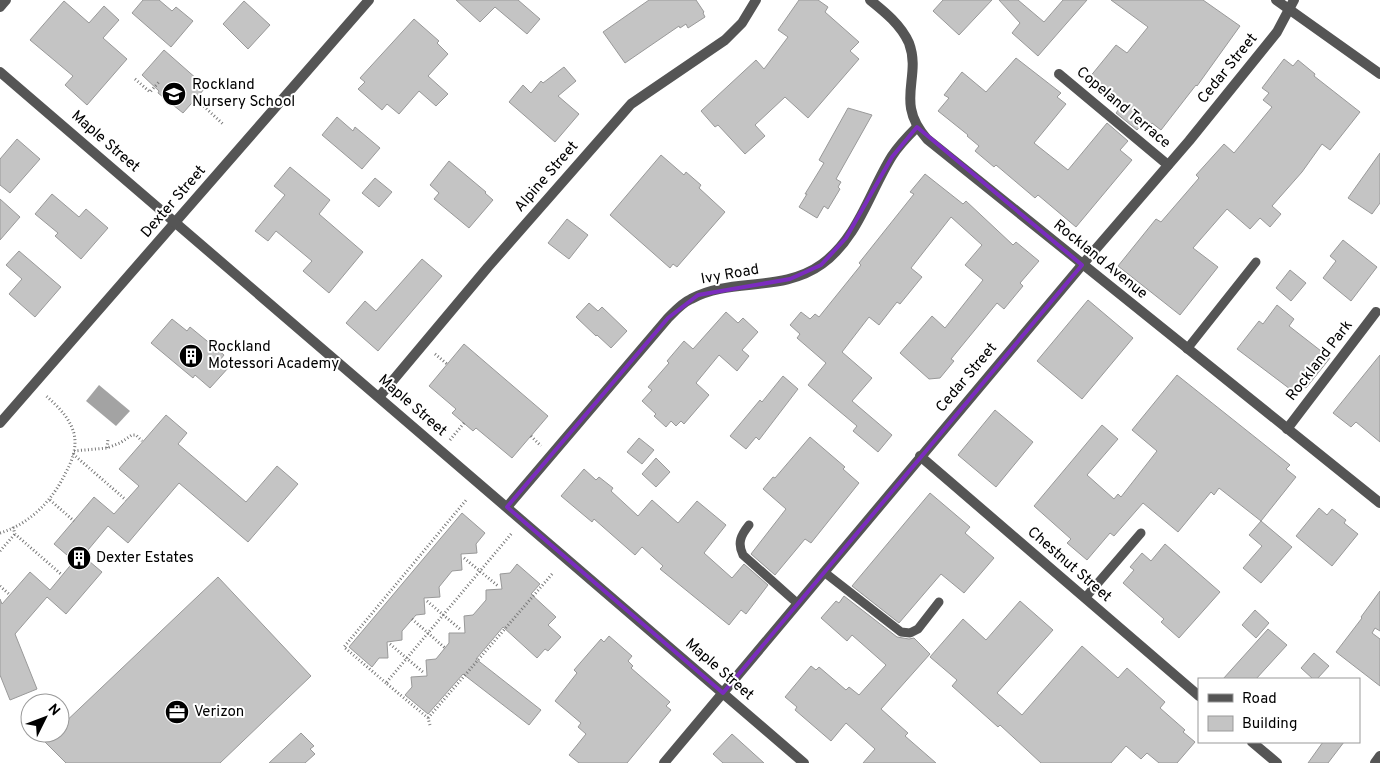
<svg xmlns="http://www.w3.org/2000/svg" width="1380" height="763" font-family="Overpass,sans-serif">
	<rect width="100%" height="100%" fill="#fff"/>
	<path fill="#a3a3a3" d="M99,385L130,411L116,426L86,401Z"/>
	<g fill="#c4c4c4" stroke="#999">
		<path d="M143,0H159L172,11L176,7L193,21L171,47L132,13Z"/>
		<path d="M456,0H518L540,19L527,34L495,7L480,22Z"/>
		<path d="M649,0H696L704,12L703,13L705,17L688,28L686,24L680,28L679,26L625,63L603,32Z"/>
		<path d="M799,0H818L828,7L825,12L859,42L850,51L859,59L808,118L785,97L755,125L765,136L745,154L718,125L715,127L701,111L756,60L764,69L788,37L778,30Z"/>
		<path d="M943,0H992L959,35L933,11Z"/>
		<path d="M999,0H1018L1044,22L1063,0H1087L1038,56L1012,33L1020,23Z"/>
		<path d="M1111,0H1203L1240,26L1197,86L1196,85L1161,130L1152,123L1148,127L1143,123L1137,130L1116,113L1122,105L1089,78L1116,45L1127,53L1148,27Z"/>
		<path d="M64,1L89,23L104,6L119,20L103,38L127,59L87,105L65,85L73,76L30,40Z"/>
		<path d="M244,1L270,25L248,49L223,24Z"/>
		<path d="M414,19L439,41L437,43L448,54L428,76L448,94L436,106L419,91L399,114L387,104L382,110L358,89L365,82L360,78Z"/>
		<path d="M164,50L206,87L183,113L158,93L159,91L142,75Z"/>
		<path d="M1016,58L1061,93L1057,97L1066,104L1034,143L1068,170L1107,123L1128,141L1120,150L1132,160L1076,227L1038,195L1035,198L996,165L994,167L975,151L979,146L967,136L968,135L938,111L949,98L944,95L962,72L986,92Z"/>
		<path d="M1284,59L1293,66L1298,60L1315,74L1314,76L1360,112L1330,150L1322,144L1302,172L1272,206L1281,214L1270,227L1260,218L1250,229L1227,209L1193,248L1218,267L1180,315L1118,266L1156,219L1161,222L1199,178L1196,175L1224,144L1234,153L1272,107L1263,100L1269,93L1262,88Z"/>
		<path d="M564,67L576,81L558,96L579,114L555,142L509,102L523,85L531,93L541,81L543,83Z"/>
		<path d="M848,108L872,115L836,179L841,182L838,187L840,189L828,209L824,206L817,218L799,207L807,194H805L824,163L819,160Z"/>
		<path d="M337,117L353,131L355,127L380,148L362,169L322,135Z"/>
		<path d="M17,139L40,159L10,193L0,185V159Z"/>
		<path d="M1380,153V203L1372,214L1348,198Z"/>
		<path d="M661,155L684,175L686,172L701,185L699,188L725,212L677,267L673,264L670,268L610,215Z"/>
		<path d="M449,161L486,192L485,193L493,200L469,228L434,199L439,193L430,185Z"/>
		<path d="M290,167L330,200L319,214L363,252L329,293L303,271L312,261L276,231L268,241L255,231L285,195L274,186Z"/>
		<path d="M925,174L963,204L966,201L1013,245L1016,242L1039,261L1020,283L1023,286L1004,309L997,303L951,359L954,361L940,378L929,379L900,353L932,316L945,328L983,280L965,265L982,245L951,217L911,268L922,277L900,304L897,302L879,325L869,317L842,352L872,378L852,401L892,435L878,452L853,431L857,426L808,385L826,363L797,338L800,334L790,325L801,312L810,319L815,314L819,317L861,265L859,263L914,194L910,192Z"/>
		<path d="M375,178L392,192L379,207L362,193Z"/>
		<path d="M52,194L79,217L86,209L108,228L81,259L55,236L58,233L35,214Z"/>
		<path d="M0,199L20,217L0,240Z"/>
		<path d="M567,219L588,235L569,259L548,243Z"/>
		<path d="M1343,240L1377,267L1351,301L1323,278L1336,261L1330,256Z"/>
		<path d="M19,251L61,287L35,317L9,294L22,279L6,265Z"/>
		<path d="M422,259L442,276L378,351L346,323L365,301L376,311Z"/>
		<path d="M1290,270L1306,283L1291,301L1276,288Z"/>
		<path d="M1088,300L1133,338L1082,399L1037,361Z"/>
		<path d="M589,303L598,311L602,307L627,331L611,348L597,335L596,336L576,317Z"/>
		<path d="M1277,305L1294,319L1289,326L1330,358L1306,388L1300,384L1294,392L1237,349L1259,321L1263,324Z"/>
		<path d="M726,312L738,323L743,318L758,332L742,350L749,356L737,371L719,355L696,383L709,395L684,424L681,421L676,426L671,421L666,427L654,416L656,414L642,401L652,390L648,387L669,363L667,361L684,341L693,349Z"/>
		<path d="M172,319L187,331L190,327L224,355L220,360L229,367L210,388L195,375L193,378L151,343Z"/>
		<path d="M464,344L548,416L512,458L476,428L473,431L452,413L456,409L429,386Z"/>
		<path d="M1380,355V442L1356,422L1351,427L1333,413Z"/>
		<path d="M1177,375L1290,465L1286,469L1296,477L1261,521L1219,488L1214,495L1211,492L1178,532L1143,503L1114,536L1110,533L1087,560L1067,543L1071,539L1034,506L1102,425L1118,439L1087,475L1114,499L1118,494L1121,497L1157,451L1132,430Z"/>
		<path d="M783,376L798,389L759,440L756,437L746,449L730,436L760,400L762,402Z"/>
		<path d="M995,410L1033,442L996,487L958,455Z"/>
		<path d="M166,415L187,433L178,444L246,502L277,466L298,484L248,542L179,483L128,543L108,526L83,556L102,572L66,614L47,597L15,634L37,689L10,700L0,675V599L2,604L30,572L50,590L74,561L54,544L94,497L114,514L139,486L119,469Z"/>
		<path d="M810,437L845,467L843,469L859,483L811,543L805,539L775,575L751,554L786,509L763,489L773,477L775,478Z"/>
		<path d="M639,438L654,450L642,464L627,452Z"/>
		<path d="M656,458L670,472L656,487L642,474Z"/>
		<path d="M584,469L596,480L599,477L613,488L611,491L638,516L652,500L678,523L697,501L726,525L704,553L732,578L744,564L768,585L746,614L741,610L729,625L660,569L663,566L642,547L635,555L594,519L592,522L561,496Z"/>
		<path d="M930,493L970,527L965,533L994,558L964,593L941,574L899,623L852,586Z"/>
		<path d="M1319,508L1327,515L1332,509L1346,520L1344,523L1358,534L1332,566L1296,536Z"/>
		<path d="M462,513L485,533L476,544L477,553L461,554L462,570L452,571L439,587L440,597L424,598L425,614L416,615L402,631V640L387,642L388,658H379L372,667L349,647Z"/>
		<path d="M1261,521L1292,547L1261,583L1243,568L1262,546L1249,535Z"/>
		<path d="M1165,544L1220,592L1179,638L1161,622L1164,619L1123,583L1134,570L1130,567L1142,553L1151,561Z"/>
		<path d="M517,564L540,584L531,594L556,617L548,625L561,637L548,651L545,649L537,658L503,627L476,659L541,710L529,725L463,674L428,714L405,695L412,687L411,677L427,676L426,660L436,659L449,643V633H465L464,616L473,615L486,600V590L502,589L500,574L510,573Z"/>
		<path d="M218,577L311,676L220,763H66L45,742L54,733H60V727Z"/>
		<path d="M1380,591V631L1375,628L1372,633L1380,639V686L1336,652L1362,618L1361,617Z"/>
		<path d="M844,596L897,637L909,639L914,638L930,654L881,709L908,733L905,736L936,763H863L875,749L846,723L831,741L795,710L797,707L785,697L811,666L816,670L819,667L846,690L849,687L859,695L886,665L852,635L847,641L821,618L836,601L839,603Z"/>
		<path d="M1020,601L1053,630L997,693L1022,715L1082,646L1118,678L1127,668L1165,702L1160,708L1185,730L1183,732L1195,742L1177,763H1159L1147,753L1141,759L1126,746L1111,763H1041L1000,725L998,727L952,686L957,680L930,657L963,619L986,640Z"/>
		<path d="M1255,610L1269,623L1256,638L1242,625Z"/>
		<path d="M1268,629L1287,645L1256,679H1223Z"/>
		<path d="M609,636L632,656L628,661L633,666L631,668L670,702L666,706L671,710L627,763H579L569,755L586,734L578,727L581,723L555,701L577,673L574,670L601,639L604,642Z"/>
		<path d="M1314,653L1329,666L1317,679H1313L1301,668Z"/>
		<path d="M301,733L314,746L310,749L315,754L305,763H269Z"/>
		<path d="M732,734L764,763H723L713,754Z"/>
		<path d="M1323,742H1344L1328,763H1308Z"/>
	</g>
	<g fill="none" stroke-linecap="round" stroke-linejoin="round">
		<g stroke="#777" stroke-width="3" stroke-dasharray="1 2.5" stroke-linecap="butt">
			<path d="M135,79L150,92L159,82"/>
			<path d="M196,99L224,125"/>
			<path d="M435,354L447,364"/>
			<path d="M531,436L541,446"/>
			<path d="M450,440L464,423"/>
			<path d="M107,448L108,439"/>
			<path d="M74,451L107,448L120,443L132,435H136L142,441"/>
			<path d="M73,454L126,500"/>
			<path d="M50,500L74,521"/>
			<path d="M13,527L15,534L62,575"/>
			<path d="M0,533C30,524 53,500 66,472C71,463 75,453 75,442C75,423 59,407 45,395"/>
			<path d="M0,551L15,534"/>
			<path d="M464,558L498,586"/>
			<path d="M0,586L10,595"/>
			<path d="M427,601L461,630"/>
			<path d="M412,619L445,648"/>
			<path d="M390,644L424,673"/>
			<path d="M386,683L344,647L467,499"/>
			<path d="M428,718L553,573"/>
			<path d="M430,725L428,718L386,683L512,533"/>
		</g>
		<g stroke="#555" stroke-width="9">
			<path d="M1187,349L1256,262"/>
			<path d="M749,525C741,535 737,543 743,555L797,603"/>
			<path d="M824,572L901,632L910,633L918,629L939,602"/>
			<path d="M1085,598L1141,533"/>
		</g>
		<g stroke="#555" stroke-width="10">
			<path d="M870,0C885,12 901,25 909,43C922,78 894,102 927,139L1380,503"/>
			<path d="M1059,74L1168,165"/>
			<path d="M379,397L488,267L631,104L725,40L742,23L756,0"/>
			<path d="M0,423L369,0"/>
			<path d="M1287,429L1376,312"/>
			<path d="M920,456L1199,696"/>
			<path d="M507,507L668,318C675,311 682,303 691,299C731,277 782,293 822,264C858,238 870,191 892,156C899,145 908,136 917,127"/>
			<path d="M1252,742L1277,763"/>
			<path d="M664,763L1082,265L1189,141L1277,32L1294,0"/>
		</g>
		<g stroke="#555" stroke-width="10">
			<path d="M1276,0L1380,74"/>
			<path d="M0,7L6,0"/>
			<path d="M0,72L804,763"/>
			<path d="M1375,763L1380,756"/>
		</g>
	</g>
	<path fill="none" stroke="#7b2cbf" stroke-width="4" stroke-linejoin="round" d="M917,127L1082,265L723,693L507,507L668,318L698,295L790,279L821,265L846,238L892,157Z"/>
	<defs>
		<g id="school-disc" transform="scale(1.25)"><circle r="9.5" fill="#000" stroke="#fff"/><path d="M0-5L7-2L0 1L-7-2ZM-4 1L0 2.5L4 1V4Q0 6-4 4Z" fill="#fff"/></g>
		<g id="building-disc" transform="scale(1.25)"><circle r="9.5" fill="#000" stroke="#fff"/><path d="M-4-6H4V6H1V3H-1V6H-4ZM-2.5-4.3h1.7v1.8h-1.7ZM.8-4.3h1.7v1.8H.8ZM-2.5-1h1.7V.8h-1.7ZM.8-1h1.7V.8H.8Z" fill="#fff"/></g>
		<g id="office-disc" transform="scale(1.25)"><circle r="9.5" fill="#000" stroke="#fff"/><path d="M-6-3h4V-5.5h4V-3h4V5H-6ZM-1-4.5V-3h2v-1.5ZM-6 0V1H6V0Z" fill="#fff"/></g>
	</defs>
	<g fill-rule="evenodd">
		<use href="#school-disc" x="174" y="94"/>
		<use href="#building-disc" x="191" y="356"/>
		<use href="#building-disc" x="79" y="558"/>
		<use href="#office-disc" x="177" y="712"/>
	</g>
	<g text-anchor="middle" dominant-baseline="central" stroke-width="4" stroke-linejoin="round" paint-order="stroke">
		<g font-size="15" fill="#000" stroke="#fff">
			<text transform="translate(1228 69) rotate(-51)">Cedar Street</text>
			<text transform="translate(1123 108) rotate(40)">Copeland Terrace</text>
			<text transform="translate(105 142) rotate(41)">Maple Street</text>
			<text transform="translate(547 177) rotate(-49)">Alpine Street</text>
			<text transform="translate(174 202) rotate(-49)">Dexter Street</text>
			<text transform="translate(1100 260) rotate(39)">Rockland Avenue</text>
			<text transform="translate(730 275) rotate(-10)">Ivy Road</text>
			<text transform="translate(1320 361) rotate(-52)">Rockland Park</text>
			<text transform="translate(967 378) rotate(-50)">Cedar Street</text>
			<text transform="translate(412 406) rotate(41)">Maple Street</text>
			<text transform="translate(1069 565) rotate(41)">Chestnut Street</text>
			<text transform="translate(719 670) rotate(41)">Maple Street</text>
		</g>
		<g font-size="15" fill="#000" stroke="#fff" text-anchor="start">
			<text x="192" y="85">Rockland<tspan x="192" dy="17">Nursery School</tspan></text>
			<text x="208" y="347">Rockland<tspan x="208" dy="17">Motessori Academy</tspan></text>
			<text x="96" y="558">Dexter Estates</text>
			<text x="194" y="712">Verizon</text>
		</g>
	</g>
	<rect x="1198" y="678" width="162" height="65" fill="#ffffff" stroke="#999999"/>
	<rect x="1208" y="694" width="25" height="8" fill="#555555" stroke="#999999"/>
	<text x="1242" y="703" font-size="15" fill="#000000">Road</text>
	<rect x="1208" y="716" width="25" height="15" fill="#c4c4c4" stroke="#999999"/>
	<text x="1242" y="728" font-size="15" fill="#000000">Building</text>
	<g transform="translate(45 718) rotate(48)"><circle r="24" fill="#ffffff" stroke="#999999"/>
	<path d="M0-4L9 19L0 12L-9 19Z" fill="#000000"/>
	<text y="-8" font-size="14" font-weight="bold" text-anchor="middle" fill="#000000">N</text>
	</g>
</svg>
